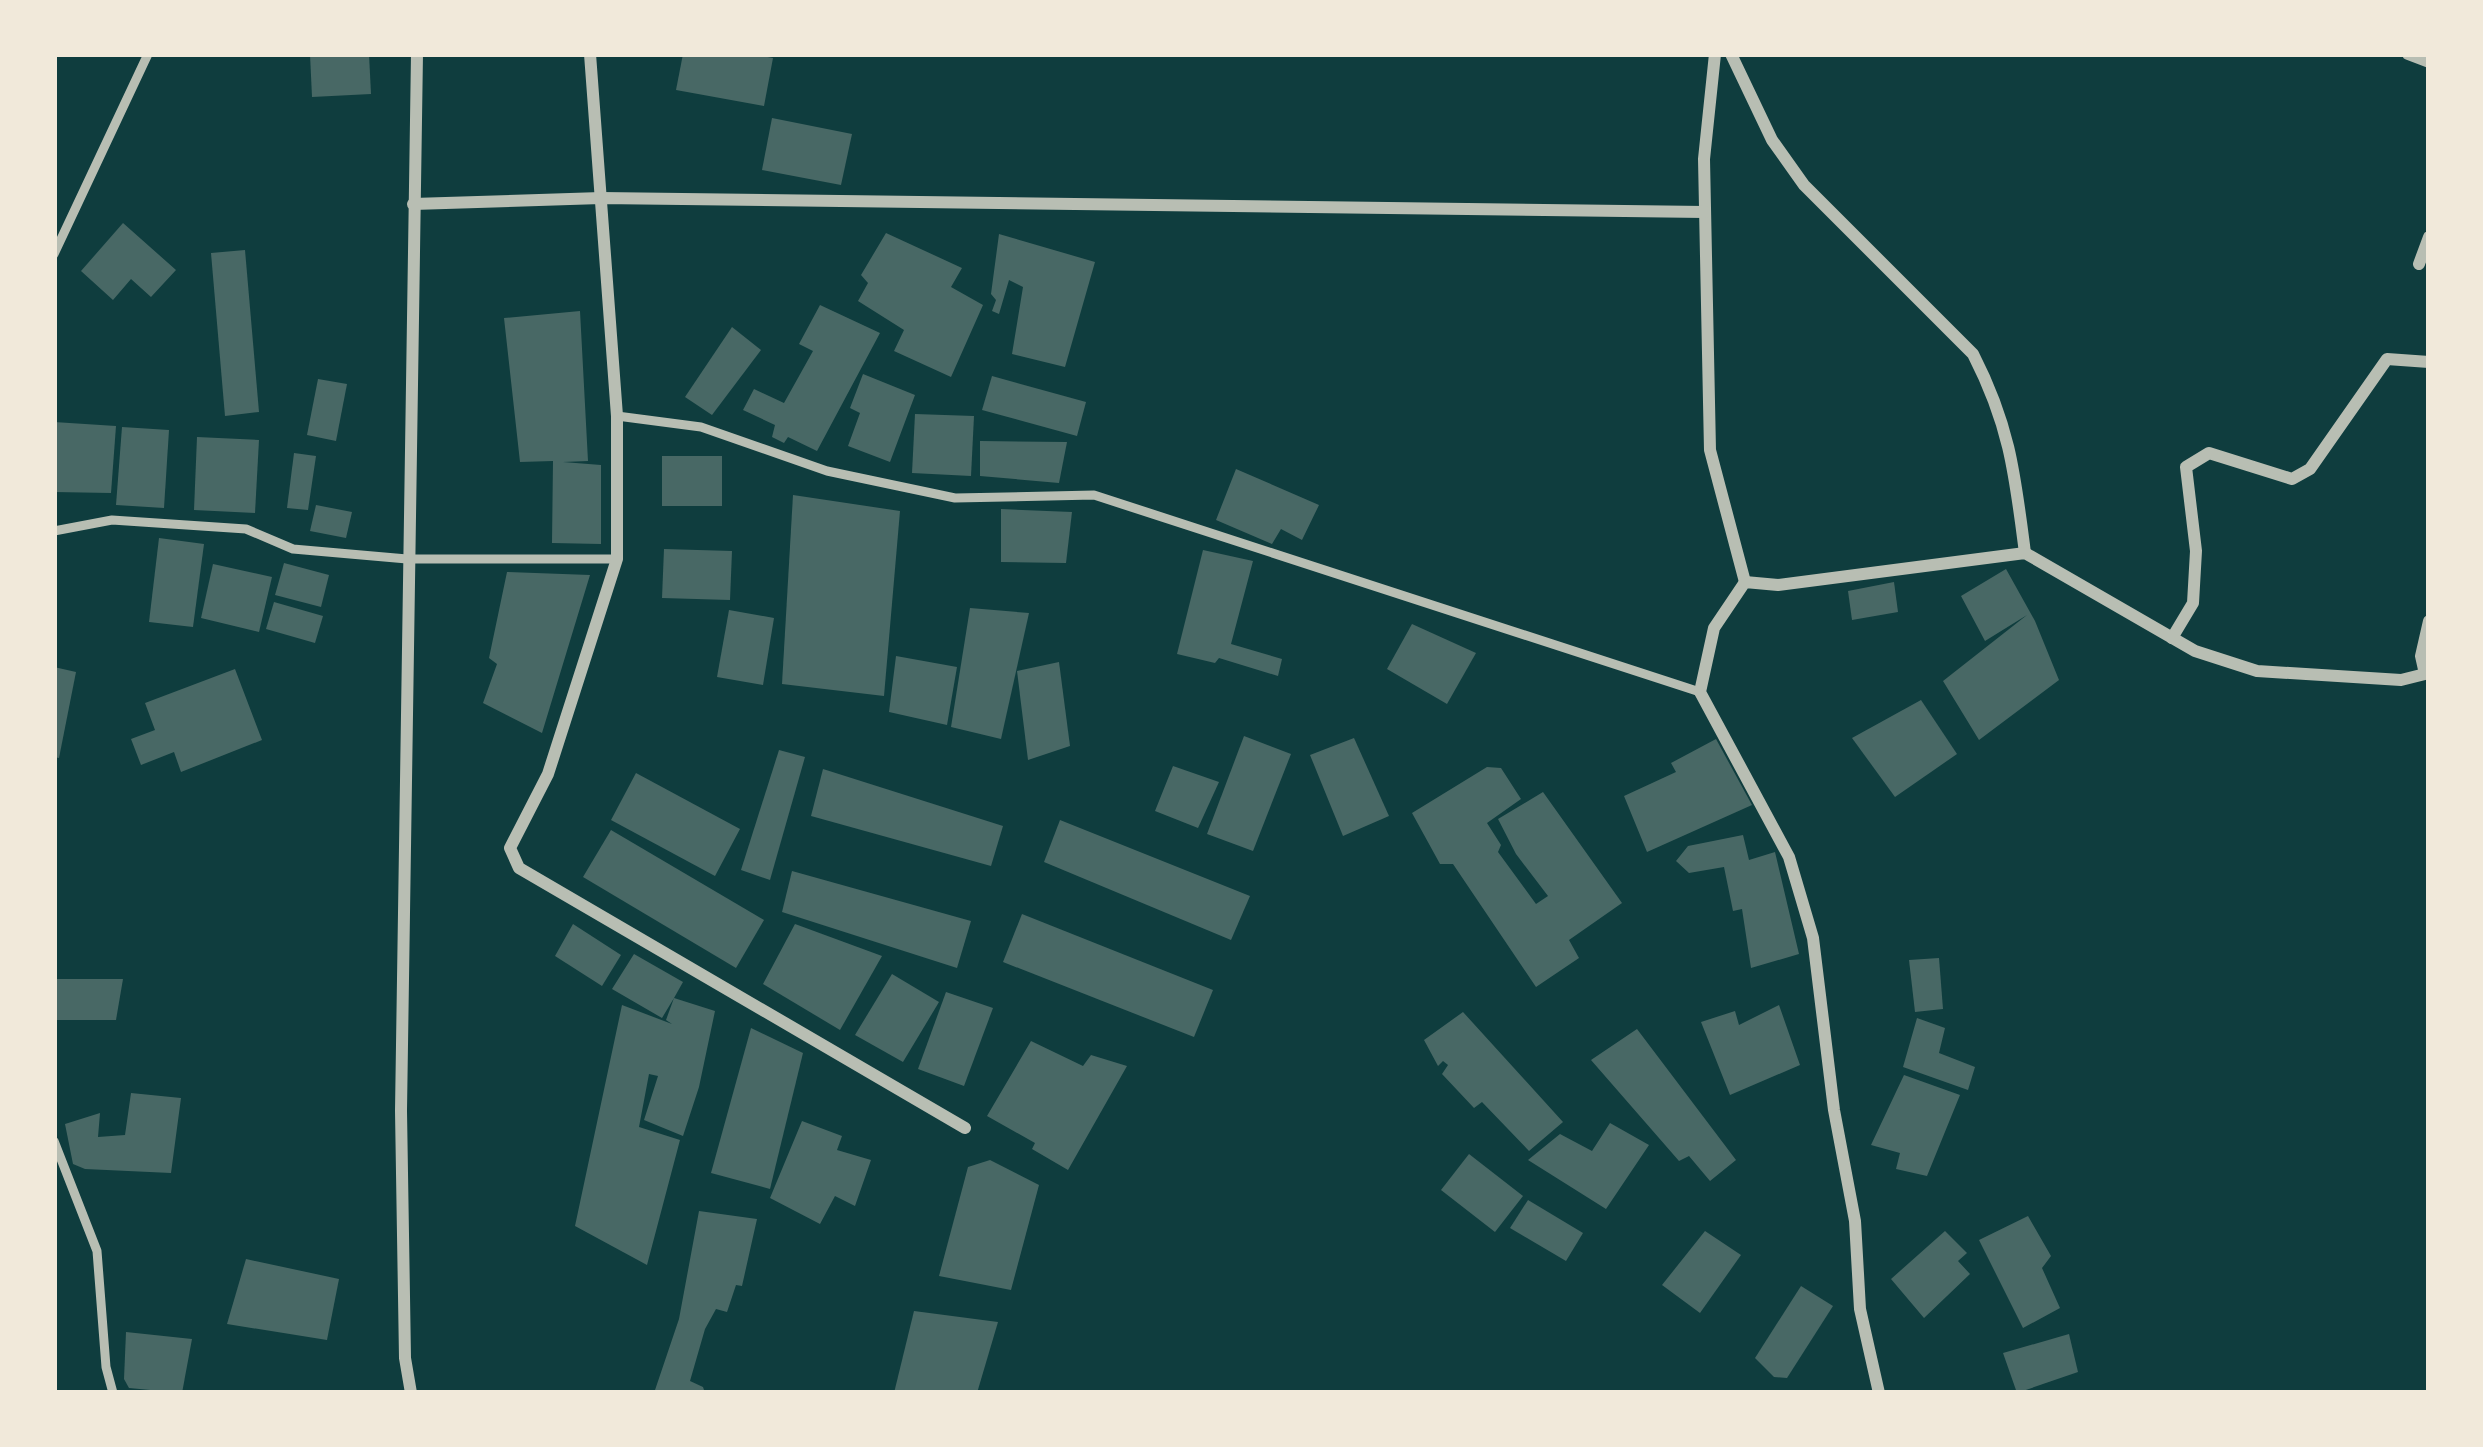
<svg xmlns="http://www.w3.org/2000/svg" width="2483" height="1447" font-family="Ubuntu,sans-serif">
	<rect width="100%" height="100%" fill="#0f3d3e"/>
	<g fill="#486865">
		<path d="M310,54H369L371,94L312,97Z"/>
		<path d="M683,54H750L773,58L764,106L676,90Z"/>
		<path d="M772,118L852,134L841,185L762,170Z"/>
		<path d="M123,223L176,270L151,297L131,279L113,300L81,271Z"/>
		<path d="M886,233L962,268L951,287L983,305L951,377L894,351L904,330L858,301L868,283L861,275Z"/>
		<path d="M999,234L1095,262L1065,367L1012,354L1023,287L1009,280L999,314L992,311L996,300L991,294Z"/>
		<path d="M245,250L259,412L225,416L211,253Z"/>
		<path d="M820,305L880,333L817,451L788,437L784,443L772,437L775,425L743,410L754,389L784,403L813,351L799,344Z"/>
		<path d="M580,311L588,461L563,462L601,465V544L552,543L553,461L520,462L504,318Z"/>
		<path d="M732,327L761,350L712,415L685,397Z"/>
		<path d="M863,374L915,395L890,462L848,446L860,413L850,408Z"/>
		<path d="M992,376L1086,402L1077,436L982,410Z"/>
		<path d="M318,379L347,384L336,441L307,435Z"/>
		<path d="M915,414L974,416L971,476L912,473Z"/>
		<path d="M54,422L116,426L111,493L54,492Z"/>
		<path d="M122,427L169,430L164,508L116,505Z"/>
		<path d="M197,437L259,440L255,513L194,510Z"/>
		<path d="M980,441L1067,442L1059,483L980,476Z"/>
		<path d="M294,453L316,456L308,510L287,508Z"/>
		<rect x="662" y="456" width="60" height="50"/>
		<path d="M1236,469L1319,505L1302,540L1281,529L1272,544L1216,520Z"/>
		<path d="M793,495L900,511L884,696L782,684Z"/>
		<path d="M316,505L352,512L346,538L310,531Z"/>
		<path d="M1001,509L1072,512L1066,563L1001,562Z"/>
		<path d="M159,538L204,544L193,627L149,622Z"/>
		<path d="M664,549L732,551L730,600L662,598Z"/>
		<path d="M1203,550L1253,561L1231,644L1282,659L1278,676L1219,658L1215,663L1177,654Z"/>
		<path d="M284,563L329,575L321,607L275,595Z"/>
		<path d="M213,564L272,577L259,632L201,618Z"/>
		<path d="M2006,569L2035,621L2059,680L1979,740L1943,681L2027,615L1985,641L1961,596Z"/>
		<path d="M507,572L590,575L542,733L483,703L497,664L489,658Z"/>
		<path d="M1894,582L1898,612L1852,620L1848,591Z"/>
		<path d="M274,602L323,616L315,643L266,629Z"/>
		<path d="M970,608L1029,613L1001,739L951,727Z"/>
		<path d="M729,610L774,618L763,685L717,677Z"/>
		<path d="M1412,624L1476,653L1447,704L1387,669Z"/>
		<path d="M896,656L957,667L947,725L889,712Z"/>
		<path d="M1059,662L1070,746L1028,760L1017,671Z"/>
		<path d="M54,667L76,672L59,758L54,757Z"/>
		<path d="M235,669L262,740L181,772L174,752L141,765L131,739L155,730L145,703Z"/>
		<path d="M1921,700L1957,754L1895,797L1852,738Z"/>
		<path d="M1244,736L1291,754L1253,851L1207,834Z"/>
		<path d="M1354,738L1389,816L1343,836L1310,755Z"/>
		<path d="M1716,739L1752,805L1647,852L1624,796L1676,772L1671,763Z"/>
		<path d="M779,750L805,757L770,880L741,870Z"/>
		<path d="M1173,766L1219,782L1198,828L1155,811Z"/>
		<path d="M1487,767L1501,768L1521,799L1487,823L1501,845L1498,852L1536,904L1548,896L1516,854L1498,819L1543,792L1622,903L1569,940L1579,958L1536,987L1453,864H1440L1412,813Z"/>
		<path d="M823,769L1003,826L991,866L811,816Z"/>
		<path d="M636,773L740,829L715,876L611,820Z"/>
		<path d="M1060,820L1250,896L1231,940L1044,862Z"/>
		<path d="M611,830L764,920L736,968L583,877Z"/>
		<path d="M1743,835L1749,860L1775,852L1799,954L1751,968L1742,909L1733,911L1724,867L1689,873L1676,861L1688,846Z"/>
		<path d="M792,871L971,921L957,968L782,912Z"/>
		<path d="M1022,914L1213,990L1194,1037L1003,962Z"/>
		<path d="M573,924L621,955L602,986L555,956Z"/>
		<path d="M795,924L882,956L840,1030L763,984Z"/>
		<path d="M634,954L683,982L674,998L715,1011L699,1087L683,1136L644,1120L658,1076L649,1074L639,1127L680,1140L647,1265L575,1226L622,1005L672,1024L666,1020L674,998L662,1018L612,989Z"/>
		<path d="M1939,958L1943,1009L1915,1012L1909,960Z"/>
		<path d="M892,974L939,1002L903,1062L855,1035Z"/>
		<path d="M54,979H123L116,1020H55Z"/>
		<path d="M946,992L993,1008L964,1086L918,1069Z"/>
		<path d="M1779,1005L1800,1065L1730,1095L1701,1022L1735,1011L1739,1025Z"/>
		<path d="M1463,1012L1563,1122L1529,1151L1482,1102L1474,1108L1442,1074L1448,1065L1443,1061L1438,1066L1424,1040Z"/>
		<path d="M1917,1018L1945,1028L1939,1053L1975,1067L1968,1090L1903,1067Z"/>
		<path d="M751,1028L803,1053L770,1189L711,1173Z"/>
		<path d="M1637,1029L1736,1160L1710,1181L1689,1156L1679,1161L1591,1060Z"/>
		<path d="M1031,1041L1083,1066L1091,1055L1127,1066L1068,1170L1032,1149L1035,1143L987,1116Z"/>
		<path d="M1904,1075L1960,1095L1927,1176L1896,1169L1900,1153L1871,1145Z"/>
		<path d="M131,1093L181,1098L171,1173L85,1169L73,1164L65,1124L100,1113L98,1137L125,1135Z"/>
		<path d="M802,1121L842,1136L837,1150L871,1160L855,1206L835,1196L820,1224L770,1198Z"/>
		<path d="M1610,1123L1649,1145L1606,1209L1528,1160L1560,1134L1592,1151Z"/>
		<path d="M1469,1154L1523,1196L1495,1232L1441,1190Z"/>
		<path d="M990,1160L1039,1185L1011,1290L939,1276L968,1167Z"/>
		<path d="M1528,1200L1583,1233L1566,1261L1510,1228Z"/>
		<path d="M699,1211L757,1219L742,1286L736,1285L727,1312L716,1309L705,1329L690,1381L703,1387L705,1393H654L679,1319Z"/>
		<path d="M2028,1216L2051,1256L2042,1268L2060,1308L2023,1328L1979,1240Z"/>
		<path d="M1705,1231L1741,1255L1700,1313L1662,1285Z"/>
		<path d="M1945,1231L1967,1253L1958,1261L1970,1274L1924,1318L1891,1279Z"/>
		<path d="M246,1259L339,1279L327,1340L227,1324Z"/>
		<path d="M1801,1286L1833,1306L1787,1378L1774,1377L1755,1358Z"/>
		<path d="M914,1311L998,1322L977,1393H894Z"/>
		<path d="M126,1332L192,1339L182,1393L129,1388L124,1379Z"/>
		<path d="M2069,1334L2078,1372L2017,1393L2003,1353Z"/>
	</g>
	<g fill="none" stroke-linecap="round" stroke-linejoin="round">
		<g stroke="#b8beb3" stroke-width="9">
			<path d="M54,254L148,54"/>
			<path d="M617,416L701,427L827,471L955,498L1094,495L1700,692"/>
			<path d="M54,531L112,520L246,529L293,549L407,559H617"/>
			<path d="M54,1141L97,1251L106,1367L113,1393"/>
		</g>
		<g stroke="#b8beb3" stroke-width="12">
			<path d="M590,54L617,416V559L548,774L510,848L519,868L965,1128"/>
			<path d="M1715,54L1704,159L1710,450L1745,582"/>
			<path d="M1731,54L1772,140L1804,185L1973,354C2010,426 2015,475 2025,553"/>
			<path d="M2408,54L2429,62"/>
			<path d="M413,204L601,198L1705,212"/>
			<path d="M2419,264L2429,237"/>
			<path d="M2172,638L2193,603L2196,551L2186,467L2209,453L2292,479L2310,469L2387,359L2429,362"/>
			<path d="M411,1393L405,1358L401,1111L417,54"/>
			<path d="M1879,1393L1860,1309L1855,1221L1834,1110L1813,938L1789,857L1700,692L1714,628L1745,582L1778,585L2025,553L2195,651L2257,671L2401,680L2425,674L2421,656L2429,621"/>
		</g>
	</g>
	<rect width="2483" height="1447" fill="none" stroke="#f1e9da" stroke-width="114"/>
</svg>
